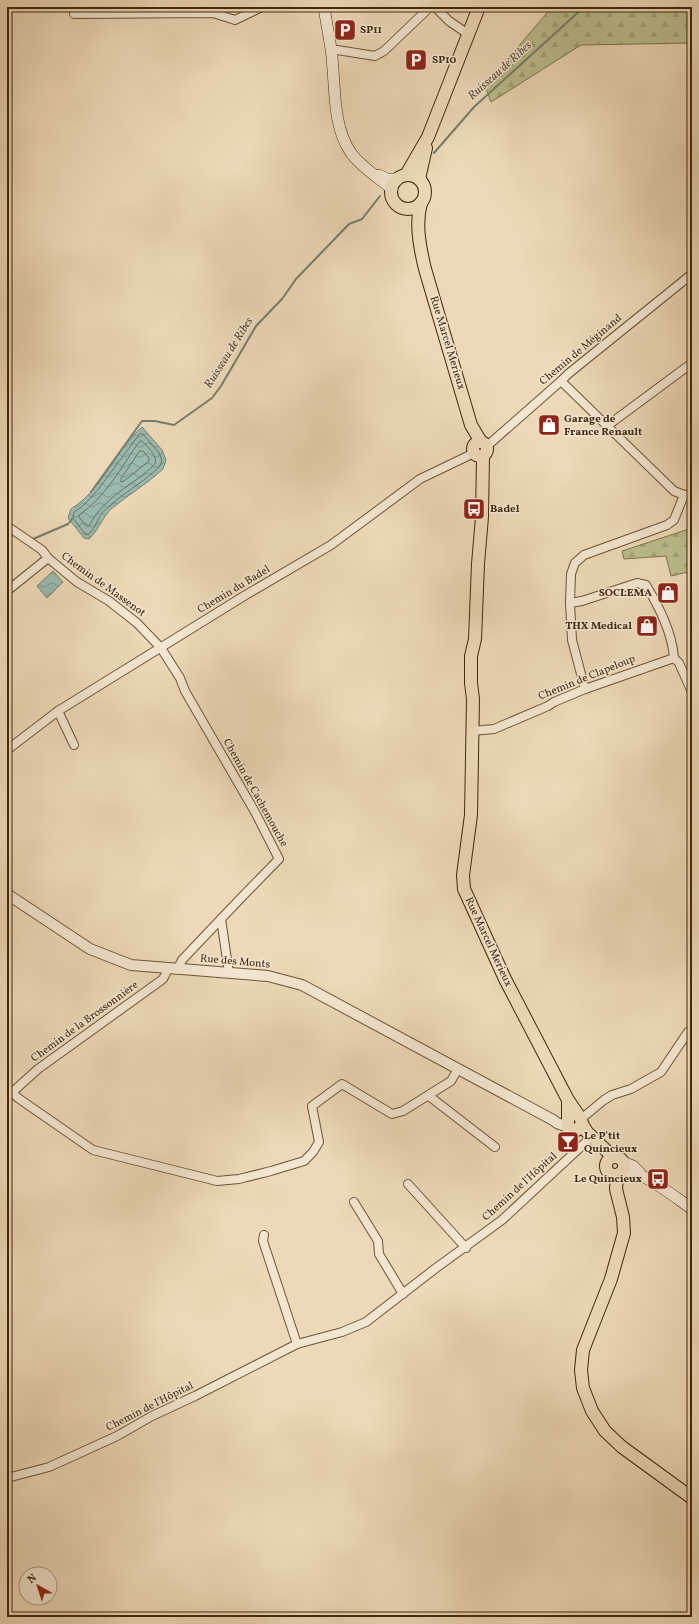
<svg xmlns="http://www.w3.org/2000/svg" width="699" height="1624" font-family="Vollkorn,serif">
	<defs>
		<pattern id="forest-firs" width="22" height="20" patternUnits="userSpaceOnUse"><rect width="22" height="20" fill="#bbbe8d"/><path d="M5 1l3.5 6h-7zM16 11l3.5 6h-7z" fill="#a2a378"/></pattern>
		<pattern id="water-waves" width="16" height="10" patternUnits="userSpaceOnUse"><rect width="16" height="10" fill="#99bab0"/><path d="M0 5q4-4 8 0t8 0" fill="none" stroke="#7e978e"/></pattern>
	</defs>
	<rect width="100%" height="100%" fill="#edd9b7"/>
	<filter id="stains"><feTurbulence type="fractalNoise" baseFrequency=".005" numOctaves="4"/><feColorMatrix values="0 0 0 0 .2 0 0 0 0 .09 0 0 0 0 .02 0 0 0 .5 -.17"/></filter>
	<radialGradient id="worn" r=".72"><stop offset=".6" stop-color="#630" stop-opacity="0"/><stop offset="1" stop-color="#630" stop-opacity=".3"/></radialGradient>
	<g fill="url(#forest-firs)" stroke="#7e724c">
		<path d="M552,7H692V43L581,45L491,102L485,86Z"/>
		<path d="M692,528V571L671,576L666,556L624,559L622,551Z"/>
	</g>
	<g fill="url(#water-waves)" stroke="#757f6e">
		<path d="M142,427L162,450L166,460L163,469C147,484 128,495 111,509C102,518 98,531 89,539L84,538L68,518L71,509C102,490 115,451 142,427Z"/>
		<path d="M53,571L63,582L47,598L37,586Z"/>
	</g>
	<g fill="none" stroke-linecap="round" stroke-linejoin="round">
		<g stroke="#6c705e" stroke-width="1">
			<path d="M140,434H143L159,453L162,460L160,466C142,484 119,495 102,513C97,519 94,533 86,535L73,518L74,512L82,507L96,492Z"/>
			<path d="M142,441C147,447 158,455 155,464C132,487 105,495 89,526H86L79,517V515C105,498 122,466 139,442Z"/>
			<path d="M140,451H143L149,458V461L124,481L121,482V479Z"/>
		</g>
		<g stroke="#757f6e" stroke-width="2">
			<path d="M434,153L474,107L584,7"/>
			<path d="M91,492L142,421H155L174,425L212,398L221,386L256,326L282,299L296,279L349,224L362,219L380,196"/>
			<path d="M33,539L68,524L72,519"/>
		</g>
		<g stroke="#6b5437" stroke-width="10">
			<g id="minor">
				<path d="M435,7L449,21L468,34"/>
				<path d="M74,14L213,13L235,20L262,7"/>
				<path d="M331,49L375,56L384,51L430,7"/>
				<path d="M561,381L674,491L684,495L692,494"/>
				<path d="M607,426L692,363"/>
				<path d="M487,446L561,381L568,374L692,274"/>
				<path d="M7,526L42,550L48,558L77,582L109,601L137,623L161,648L180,678L185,691L255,812L279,859L239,900L182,960L177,970"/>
				<path d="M7,591L48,558"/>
				<path d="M570,603L582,601L637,583L646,585C659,607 672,632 674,658"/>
				<path d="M674,658L679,663L692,692"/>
				<path d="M585,689L572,640L570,603L571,574L575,563L584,555L667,525L674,520L684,495"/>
				<path d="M58,711L74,745"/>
				<path d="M472,731L494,729L548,706L554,702L585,689L674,658"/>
				<path d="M7,750L58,711L244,596L331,545L420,479L474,453"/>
				<path d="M221,919L229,973"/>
				<path d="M12,1092L18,1098L93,1150L217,1181L239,1179L271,1171L304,1161L313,1152L319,1142L312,1106L342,1084L392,1114L403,1111L451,1081L458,1069"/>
				<path d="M429,1096L495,1147"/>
				<path d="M7,1097L38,1069L163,979L168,969"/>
				<path d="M581,1119L604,1100L612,1095L631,1089L661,1072L688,1032"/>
				<path d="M408,1184L466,1248"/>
				<path d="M354,1202L378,1241L379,1254L403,1294"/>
				<path d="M264,1235L263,1241L297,1344"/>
				<path d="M7,1478L49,1467L82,1452L117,1436L152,1416L195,1396L297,1344L342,1332L366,1322L436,1268L502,1220L587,1141"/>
			</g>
		</g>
		<g stroke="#6b5437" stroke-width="12">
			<path id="tertiary" d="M7,894L90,949L131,965L268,976L302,985L553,1120L557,1123L568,1127"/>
		</g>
		<g stroke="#40270c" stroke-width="12">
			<g id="secondary">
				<path d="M324,7C326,21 329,35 331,49C336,82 331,124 351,153C362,168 378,177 392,189"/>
				<path d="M379,175L387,179H398"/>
				<path d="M623,1162L633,1166L640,1173"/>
				<path d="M621,1172C639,1167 676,1198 692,1209"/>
			</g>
		</g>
		<g stroke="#40270c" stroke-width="14">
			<g id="primary">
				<path d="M406,175L428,137L479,7"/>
				<circle cx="408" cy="192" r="17"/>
				<path d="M419,179L426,148"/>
				<path d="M421,203C415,224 420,248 425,269L471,425L481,442"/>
				<circle cx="480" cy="449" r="7"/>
				<path d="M483,456L482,517L478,564L475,639L471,656V683L473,699L471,815L463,875L464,889L505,979L568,1100L581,1119L582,1124L587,1132L613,1157"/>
				<path d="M568,1101V1127L573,1130H577L582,1124"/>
				<circle cx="615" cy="1166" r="9"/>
				<path d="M619,1174L617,1178L616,1189L623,1217L624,1233L611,1279L583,1350L581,1370L583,1388L592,1411L605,1431L622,1447L692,1498"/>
			</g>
		</g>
		<use href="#minor" stroke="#f3e6d0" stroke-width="8"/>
		<use href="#tertiary" stroke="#f3e6d0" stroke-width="10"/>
		<use href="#secondary" stroke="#f3e6d0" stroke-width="11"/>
		<use href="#primary" stroke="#edd9b7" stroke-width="12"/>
	</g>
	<defs>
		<g id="parking-square" transform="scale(1.15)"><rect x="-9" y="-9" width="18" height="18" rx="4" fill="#8f2418" stroke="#f3e6d0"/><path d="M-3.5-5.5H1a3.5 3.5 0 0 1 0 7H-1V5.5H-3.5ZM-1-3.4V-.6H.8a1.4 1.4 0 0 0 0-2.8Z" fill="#fff"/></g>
		<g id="shop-square" transform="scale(1.15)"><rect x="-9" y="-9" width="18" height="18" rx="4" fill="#8f2418" stroke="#f3e6d0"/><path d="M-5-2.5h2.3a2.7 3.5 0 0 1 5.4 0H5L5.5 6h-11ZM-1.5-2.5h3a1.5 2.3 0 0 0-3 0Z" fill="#fff"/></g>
		<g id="bus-square" transform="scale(1.15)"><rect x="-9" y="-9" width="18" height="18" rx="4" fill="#8f2418" stroke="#f3e6d0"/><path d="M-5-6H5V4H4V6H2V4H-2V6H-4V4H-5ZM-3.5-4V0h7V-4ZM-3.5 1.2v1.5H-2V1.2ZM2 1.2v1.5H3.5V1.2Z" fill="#fff"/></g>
		<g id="bar-square" transform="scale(1.15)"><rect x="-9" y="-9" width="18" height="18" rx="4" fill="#8f2418" stroke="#f3e6d0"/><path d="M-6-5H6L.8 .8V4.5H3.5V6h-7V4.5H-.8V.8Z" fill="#fff"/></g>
	</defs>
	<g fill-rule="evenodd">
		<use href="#parking-square" x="345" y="30"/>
		<use href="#parking-square" x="416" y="60"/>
		<use href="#shop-square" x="549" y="425"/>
		<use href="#bus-square" x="474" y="509"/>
		<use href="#shop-square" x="668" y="593"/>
		<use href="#shop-square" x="647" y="626"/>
		<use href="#bar-square" x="568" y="1142"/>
		<use href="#bus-square" x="658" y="1179"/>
	</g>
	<g text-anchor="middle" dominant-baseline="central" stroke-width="3" stroke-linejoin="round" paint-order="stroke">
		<g font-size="11" font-weight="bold" fill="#40270c" stroke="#f3e6d0" text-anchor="start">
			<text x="360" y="30">SP11</text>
			<text x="432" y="60">SP10</text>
			<text x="564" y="419">Garage de<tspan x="564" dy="13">France Renault</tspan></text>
			<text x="490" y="509">Badel</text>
			<text x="652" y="593" text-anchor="end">SOCLEMA</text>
			<text x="632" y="626" text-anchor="end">THX Medical</text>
			<text x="584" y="1136">Le P'tit<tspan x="584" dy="13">Quincieux</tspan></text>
			<text x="642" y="1179" text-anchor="end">Le Quincieux</text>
		</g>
		<g font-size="11" fill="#40270c" stroke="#f3e6d0">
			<text transform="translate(447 343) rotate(73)">Rue Marcel Merieux</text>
			<text transform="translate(581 350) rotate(-40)">Chemin de Méginand</text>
			<text transform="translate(103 585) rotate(36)">Chemin de Massenot</text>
			<text transform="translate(234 590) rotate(-31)">Chemin du Badel</text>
			<text transform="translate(587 678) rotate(-22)">Chemin de Clapeloup</text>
			<text transform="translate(255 793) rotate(61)">Chemin de Cachemouche</text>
			<text transform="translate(488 942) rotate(65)">Rue Marcel Merieux</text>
			<text transform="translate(235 962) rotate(5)">Rue des Monts</text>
			<text transform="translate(85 1022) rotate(-36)">Chemin de la Brossonnière</text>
			<text transform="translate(520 1187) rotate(-42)">Chemin de l'Hôpital</text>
			<text transform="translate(150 1407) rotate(-27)">Chemin de l'Hôpital</text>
		</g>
		<g font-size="12" font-style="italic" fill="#564c35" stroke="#f3e6d0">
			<text transform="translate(500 71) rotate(-42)">Ruisseau de Ribes</text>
			<text transform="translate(229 353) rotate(-58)">Ruisseau de Ribes</text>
		</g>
	</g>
	<rect width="699" height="1624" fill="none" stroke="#edd9b7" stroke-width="24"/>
	<rect x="8" y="8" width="683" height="1608" fill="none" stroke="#40270c" stroke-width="2"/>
	<rect x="12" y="12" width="675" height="1600" fill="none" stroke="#40270c"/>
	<g transform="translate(38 1586) rotate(321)"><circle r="19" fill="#f3e6d0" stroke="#ab9a82"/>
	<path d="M0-3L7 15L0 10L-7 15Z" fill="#8f2418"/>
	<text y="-6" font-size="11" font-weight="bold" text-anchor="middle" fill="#40270c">N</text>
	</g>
	<rect width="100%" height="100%" filter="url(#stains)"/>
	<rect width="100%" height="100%" fill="url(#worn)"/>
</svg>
